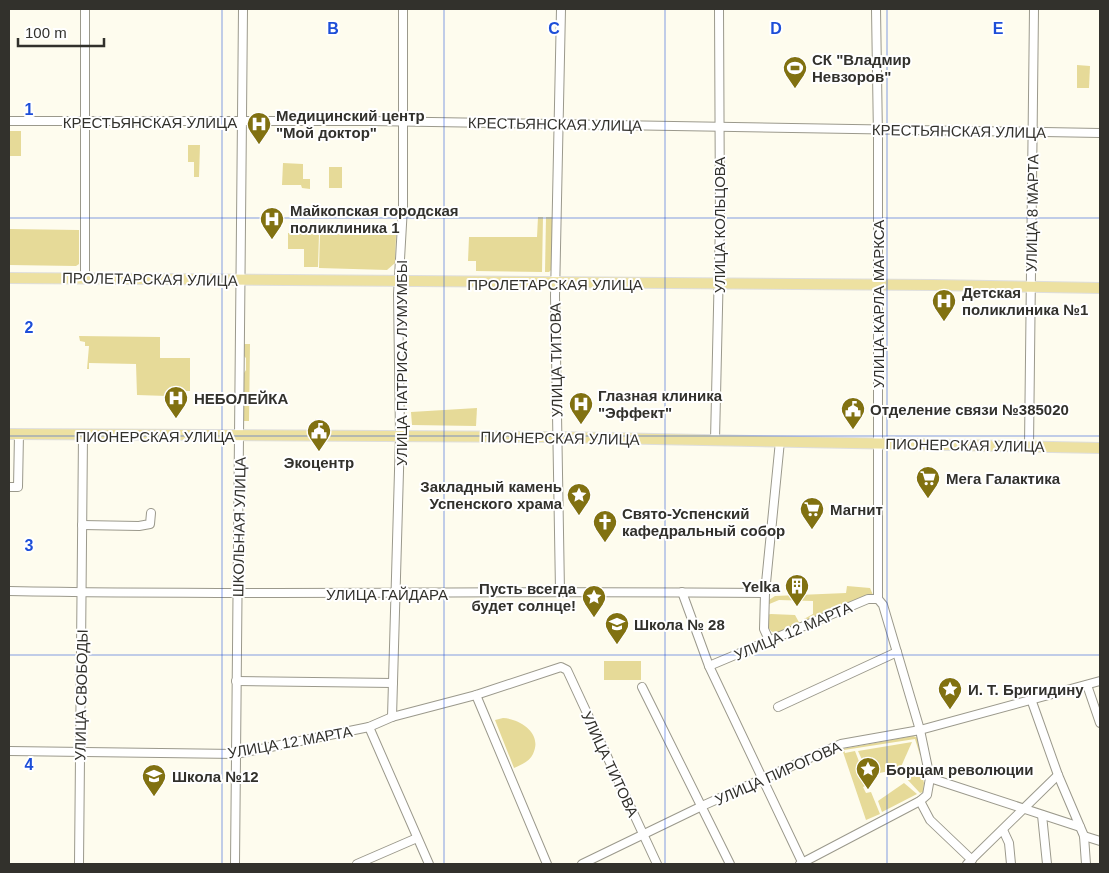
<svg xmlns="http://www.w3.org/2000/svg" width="1109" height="873" font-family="Helvetica,sans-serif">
	<rect width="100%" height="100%" fill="#fefcee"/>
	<g fill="#e6da98">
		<path d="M1077,65L1090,66L1089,88H1077Z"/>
		<rect x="9" y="131" width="12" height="25"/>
		<path d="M188,145H200L199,177H194V162H188Z"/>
		<path d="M283,163L303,164V179H310V189L302,188L301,185H282Z"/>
		<rect x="329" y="167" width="13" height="21"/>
		<path d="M538,217H543L542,272L476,271V261H468L469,237H537Z"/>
		<path d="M546,217H553L552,269L549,272H545Z"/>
		<path d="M9,229L79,230V264L76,266L9,265Z"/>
		<path d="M288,233L319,234L318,267H304V249H288Z"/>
		<path d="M320,234L396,235L395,263L387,270L319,268Z"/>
		<path d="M79,336L160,337V358H190V391H167V396L137,395L136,364L89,363V369H87L89,346H85V342L80,341Z"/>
		<path d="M244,344H250L249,421H244V373L246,370V358L243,355Z"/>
		<path d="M477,408L476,426L412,425L411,412Z"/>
		<path d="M847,586L870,588L873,595L806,623L804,619L813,614V601L779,600L767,605L769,600L775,596L846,593Z"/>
		<path d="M771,614L795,615L801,626C784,633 767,642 766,615Z"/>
		<rect x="604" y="661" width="37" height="19"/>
		<path d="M503,718C520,719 543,733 533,754C530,761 521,765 514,768L495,720Z"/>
		<path d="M913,736L919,738L920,755L915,739L844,750L845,753L855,751L868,785L863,787L866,793L871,792L880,814L866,820L842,749Z"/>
		<path d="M912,742L900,769L869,775L858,751Z"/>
		<path d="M921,771L924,783L923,792L920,793L905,777Z"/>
		<path d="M904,783L917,794L882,812L878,801Z"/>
	</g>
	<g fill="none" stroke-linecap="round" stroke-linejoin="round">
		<g stroke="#9b998c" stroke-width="10">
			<g id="minor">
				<path d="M876,9L878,138V599"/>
				<path d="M9,121H369L1100,133"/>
				<path d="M85,278V9"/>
				<path d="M715,440L720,222L719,9"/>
				<path d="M1029,446L1034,9"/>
				<path d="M9,487H18L19,434"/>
				<path d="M82,525L139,526L150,524L151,513"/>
				<path d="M9,591C261,596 513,590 765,593"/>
				<path d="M560,591L555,296L561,9"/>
				<path d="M682,592L709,666L803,864"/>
				<path d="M770,642L764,629L765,593L780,441"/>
				<path d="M709,666L868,599H878"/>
				<path d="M236,681L393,683"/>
				<path d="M1087,685L1100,723"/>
				<path d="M642,687L730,864"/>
				<path d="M476,695L547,864"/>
				<path d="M1031,699L1058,775L1084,836L1086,864"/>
				<path d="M778,707L897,652"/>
				<path d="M392,717L400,436L398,294L403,207V9"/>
				<path d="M369,727L429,864"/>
				<path d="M9,751L236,754L369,727L392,717L476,695L561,667L567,670L657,864"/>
				<path d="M930,778L1080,827"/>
				<path d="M920,801L930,820L972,860"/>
				<path d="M1042,815L1047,864"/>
				<path d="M1003,830L1009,843L1011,864"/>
				<path d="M1084,836L1100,841"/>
				<path d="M79,864L83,435"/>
				<path d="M235,864L243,9"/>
				<path d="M357,864L417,838"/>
				<path d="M582,864L702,806L841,744L920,730L1100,681"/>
				<path d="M800,864L920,801L927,795L930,778L920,730L883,605L878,599"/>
				<path d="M967,864L1058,775"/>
			</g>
		</g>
		<g stroke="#dededd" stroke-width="12">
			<g id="major">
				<path d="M9,278L933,285L1100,288"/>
				<path d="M9,434L557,437L1100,448"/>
			</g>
		</g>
		<use href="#minor" stroke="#fff" stroke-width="8"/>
		<use href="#major" stroke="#ede1a1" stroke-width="10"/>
	</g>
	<path fill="none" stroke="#1d4ed8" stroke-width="1" stroke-opacity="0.55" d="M222,9V864M444,9V864M665,9V864M887,9V864M9,218H1100M9,436H1100M9,655H1100"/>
	<defs>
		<g id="stadium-pin" transform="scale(1.25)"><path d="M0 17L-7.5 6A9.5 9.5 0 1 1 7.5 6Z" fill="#817111" stroke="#fff"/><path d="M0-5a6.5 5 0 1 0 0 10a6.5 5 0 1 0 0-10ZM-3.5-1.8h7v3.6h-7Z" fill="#fff"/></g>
		<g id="hospital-pin" transform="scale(1.25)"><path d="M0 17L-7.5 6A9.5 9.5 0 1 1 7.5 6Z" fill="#817111" stroke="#fff"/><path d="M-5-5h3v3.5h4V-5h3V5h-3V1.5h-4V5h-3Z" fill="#fff"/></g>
		<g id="civic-pin" transform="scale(1.25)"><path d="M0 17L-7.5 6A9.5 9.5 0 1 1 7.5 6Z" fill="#817111" stroke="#fff"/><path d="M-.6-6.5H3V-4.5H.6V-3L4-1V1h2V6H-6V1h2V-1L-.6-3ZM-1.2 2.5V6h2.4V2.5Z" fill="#fff"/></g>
		<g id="supermarket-pin" transform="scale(1.25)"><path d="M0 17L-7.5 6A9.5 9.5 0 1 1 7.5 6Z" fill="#817111" stroke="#fff"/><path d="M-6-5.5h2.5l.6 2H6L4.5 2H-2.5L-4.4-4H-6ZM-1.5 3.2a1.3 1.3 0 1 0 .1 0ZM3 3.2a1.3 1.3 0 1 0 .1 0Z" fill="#fff"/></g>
		<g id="sight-pin" transform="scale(1.25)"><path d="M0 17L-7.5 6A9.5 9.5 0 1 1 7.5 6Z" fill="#817111" stroke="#fff"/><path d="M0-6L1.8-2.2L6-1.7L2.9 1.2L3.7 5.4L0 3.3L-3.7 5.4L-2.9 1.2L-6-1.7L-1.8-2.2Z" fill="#fff"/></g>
		<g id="church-pin" transform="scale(1.25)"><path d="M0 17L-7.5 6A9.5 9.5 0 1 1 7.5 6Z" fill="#817111" stroke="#fff"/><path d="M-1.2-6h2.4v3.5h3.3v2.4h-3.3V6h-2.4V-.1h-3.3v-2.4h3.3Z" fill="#fff"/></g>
		<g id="building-pin" transform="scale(1.25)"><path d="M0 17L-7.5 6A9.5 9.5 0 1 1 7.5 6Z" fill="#817111" stroke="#fff"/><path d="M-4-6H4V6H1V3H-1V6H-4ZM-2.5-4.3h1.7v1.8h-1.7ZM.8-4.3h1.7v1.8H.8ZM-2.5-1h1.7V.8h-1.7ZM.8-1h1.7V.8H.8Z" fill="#fff"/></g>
		<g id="school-pin" transform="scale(1.25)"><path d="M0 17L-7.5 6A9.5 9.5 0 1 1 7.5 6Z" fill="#817111" stroke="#fff"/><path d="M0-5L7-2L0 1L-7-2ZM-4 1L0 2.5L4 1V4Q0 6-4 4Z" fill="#fff"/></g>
	</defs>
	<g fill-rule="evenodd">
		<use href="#stadium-pin" x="795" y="68"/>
		<use href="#hospital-pin" x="259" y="124"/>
		<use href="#hospital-pin" x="272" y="219"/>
		<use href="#hospital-pin" x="944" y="301"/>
		<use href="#hospital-pin" x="176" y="398"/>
		<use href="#hospital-pin" x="581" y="404"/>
		<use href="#civic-pin" x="853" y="409"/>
		<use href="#civic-pin" x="319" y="431"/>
		<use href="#supermarket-pin" x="928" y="478"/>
		<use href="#sight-pin" x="579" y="495"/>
		<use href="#supermarket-pin" x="812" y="509"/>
		<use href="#church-pin" x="605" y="522"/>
		<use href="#building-pin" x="797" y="586"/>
		<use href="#sight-pin" x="594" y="597"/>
		<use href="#school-pin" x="617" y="624"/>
		<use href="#sight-pin" x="950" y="689"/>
		<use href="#sight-pin" x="868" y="769"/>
		<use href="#school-pin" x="154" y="776"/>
	</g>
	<g text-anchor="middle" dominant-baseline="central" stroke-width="4" stroke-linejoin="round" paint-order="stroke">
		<g font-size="15" font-weight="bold" fill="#32312c" stroke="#fff" text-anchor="start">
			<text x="812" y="59">СК "Владмир<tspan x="812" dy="17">Невзоров"</tspan></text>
			<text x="276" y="115">Медицинский центр<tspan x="276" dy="17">"Мой доктор"</tspan></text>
			<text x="290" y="210">Майкопская городская<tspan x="290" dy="17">поликлиника 1</tspan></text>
			<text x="962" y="292">Детская<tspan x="962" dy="17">поликлиника №1</tspan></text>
			<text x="598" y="395">Глазная клиника<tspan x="598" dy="17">"Эффект"</tspan></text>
			<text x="194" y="398">НЕБОЛЕЙКА</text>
			<text x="870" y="409">Отделение связи №385020</text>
			<text x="319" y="462" text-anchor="middle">Экоцентр</text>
			<text x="946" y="478">Мега Галактика</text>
			<text x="562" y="486" text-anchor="end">Закладный камень<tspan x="562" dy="17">Успенского храма</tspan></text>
			<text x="830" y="509">Магнит</text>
			<text x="622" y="513">Свято-Успенский<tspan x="622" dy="17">кафедральный собор</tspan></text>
			<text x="780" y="586" text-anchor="end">Yelka</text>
			<text x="576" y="588" text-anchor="end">Пусть всегда<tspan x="576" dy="17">будет солнце!</tspan></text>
			<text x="634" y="624">Школа № 28</text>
			<text x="968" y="689">И. Т. Бригидину</text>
			<text x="886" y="769">Борцам революции</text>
			<text x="172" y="776">Школа №12</text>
		</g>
		<g font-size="15" fill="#32312c" stroke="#fff">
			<text x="150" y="122">КРЕСТЬЯНСКАЯ УЛИЦА</text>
			<text transform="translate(555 124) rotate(1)">КРЕСТЬЯНСКАЯ УЛИЦА</text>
			<text transform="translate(959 131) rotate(1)">КРЕСТЬЯНСКАЯ УЛИЦА</text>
			<text transform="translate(1032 213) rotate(-89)">УЛИЦА 8 МАРТА</text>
			<text transform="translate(719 225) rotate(-90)">УЛИЦА КОЛЬЦОВА</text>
			<text transform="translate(150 279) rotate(1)">ПРОЛЕТАРСКАЯ УЛИЦА</text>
			<text x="555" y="284">ПРОЛЕТАРСКАЯ УЛИЦА</text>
			<text transform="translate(878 304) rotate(-90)">УЛИЦА КАРЛА МАРКСА</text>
			<text transform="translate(556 360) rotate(-91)">УЛИЦА ТИТОВА</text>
			<text transform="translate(401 363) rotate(-90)">УЛИЦА ПАТРИСА ЛУМУМБЫ</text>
			<text x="155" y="436">ПИОНЕРСКАЯ УЛИЦА</text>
			<text transform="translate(560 438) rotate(1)">ПИОНЕРСКАЯ УЛИЦА</text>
			<text transform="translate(965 445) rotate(1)">ПИОНЕРСКАЯ УЛИЦА</text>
			<text transform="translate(239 527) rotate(-89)">ШКОЛЬНАЯ УЛИЦА</text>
			<text x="387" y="594">УЛИЦА ГАЙДАРА</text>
			<text transform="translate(793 631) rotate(-23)">УЛИЦА 12 МАРТА</text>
			<text transform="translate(81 695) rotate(-89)">УЛИЦА СВОБОДЫ</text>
			<text transform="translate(290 742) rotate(-10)">УЛИЦА 12 МАРТА</text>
			<text transform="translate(610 764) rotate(65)">УЛИЦА ТИТОВА</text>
			<text transform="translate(778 773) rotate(-24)">УЛИЦА ПИРОГОВА</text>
		</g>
	</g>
	<g font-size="16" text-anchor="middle" font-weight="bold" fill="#1d4ed8" stroke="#fff" stroke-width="4" stroke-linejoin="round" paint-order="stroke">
		<text x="333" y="34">B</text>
		<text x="554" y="34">C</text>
		<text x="776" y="34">D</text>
		<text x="998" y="34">E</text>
		<text x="29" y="115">1</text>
		<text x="29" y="333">2</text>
		<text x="29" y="551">3</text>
		<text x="29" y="770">4</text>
	</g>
	<rect width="1109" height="873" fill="none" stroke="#32312c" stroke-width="20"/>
	<path d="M18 38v8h86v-8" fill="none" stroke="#32312c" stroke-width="2.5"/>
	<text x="25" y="38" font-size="15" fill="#32312c" stroke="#ffffff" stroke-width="4" paint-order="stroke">100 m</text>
</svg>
